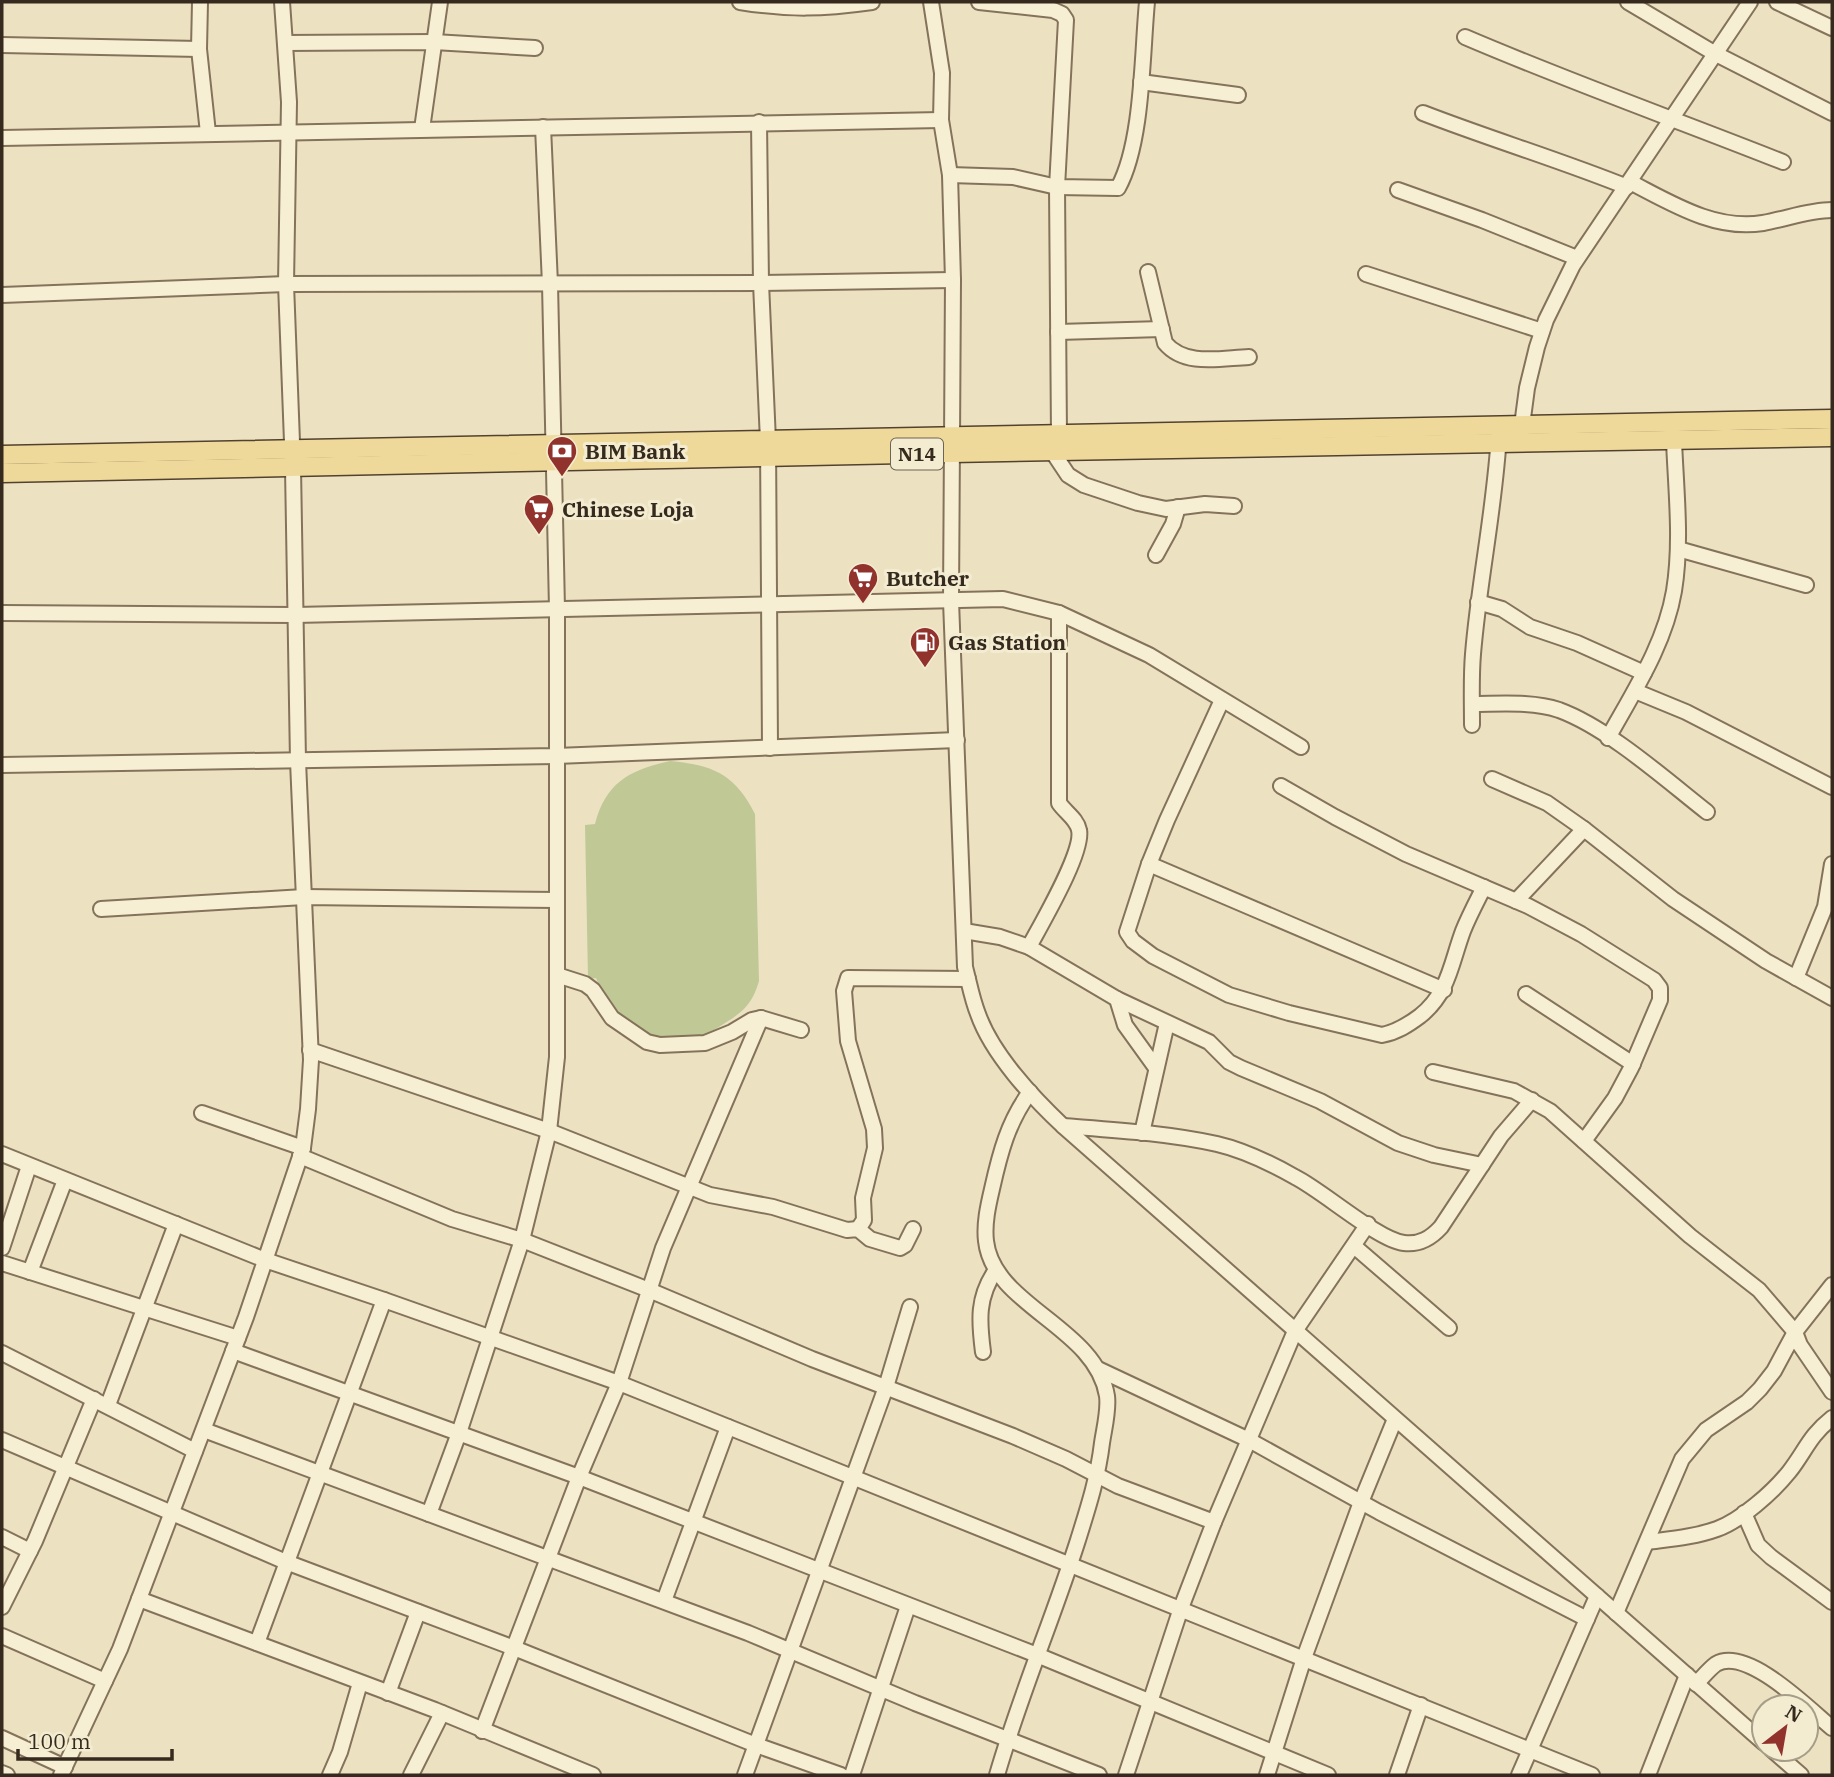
<svg xmlns="http://www.w3.org/2000/svg" width="1834" height="1777" font-family="'IBM Plex Serif',serif">
	<rect width="100%" height="100%" fill="#ece2c2"/>
	<path fill="#c0c996" d="M670,761C713,765 735,774 755,814L759,981C752,1005 743,1012 722,1025C714,1030 703,1037 693,1039C662,1047 623,1024 606,998C602,992 599,985 596,978L588,979L585,825L595,824C606,782 630,770 670,761Z"/>
	<g fill="none" stroke-linecap="round" stroke-linejoin="round">
		<g stroke="#84735a" stroke-width="18">
			<g id="minor">
				<path d="M200,2L199,49L208,133"/>
				<path d="M740,2C790,10 822,9 872,2"/>
				<path d="M931,2L942,73L941,120L950,175L953,280L951,601L965,967C969,982 972,999 978,1014C992,1054 1033,1098 1063,1126L1764,1743"/>
				<path d="M979,2L1053,10L1062,14L1066,20L1057,187L1059,435"/>
				<path d="M1628,2L1714,53L1832,113"/>
				<path d="M1777,2L1832,28"/>
				<path d="M1465,37C1570,82 1677,120 1783,162"/>
				<path d="M285,43L434,42L535,48"/>
				<path d="M2,45L199,49"/>
				<path d="M1141,82L1238,95"/>
				<path d="M1423,113C1490,139 1560,160 1627,187"/>
				<path d="M759,122L761,283L768,441L770,748"/>
				<path d="M422,129L440,2"/>
				<path d="M2,138L941,120"/>
				<path d="M950,175L1013,177L1057,187L1118,188C1143,143 1142,53 1147,2"/>
				<path d="M1630,182C1671,203 1715,231 1763,223C1786,219 1809,210 1832,210"/>
				<path d="M1398,190L1482,220L1577,258"/>
				<path d="M1148,272L1165,343C1185,367 1221,358 1249,357"/>
				<path d="M1366,274L1542,331"/>
				<path d="M2,295L286,284L761,283L953,280"/>
				<path d="M1058,332L1162,329"/>
				<path d="M1521,433L1527,388L1537,347L1546,320L1573,265L1750,2"/>
				<path d="M1052,451L1068,475L1084,485L1138,503L1166,509L1205,504L1234,506"/>
				<path d="M1678,549L1806,585"/>
				<path d="M1156,555L1173,524L1178,507"/>
				<path d="M1478,602L1502,609L1530,627L1577,643L1644,673"/>
				<path d="M2,613L295,615L1003,599L1059,613L1149,655L1301,747"/>
				<path d="M1635,691L1686,712L1832,787"/>
				<path d="M1222,700L1167,820L1149,864L1127,932L1133,941L1153,956L1229,995L1289,1013L1382,1035C1397,1032 1408,1025 1420,1016C1449,993 1451,963 1463,931C1469,916 1477,901 1484,887"/>
				<path d="M1472,704C1500,704 1532,701 1559,710C1608,728 1665,779 1707,812"/>
				<path d="M1472,725C1472,701 1471,677 1473,654C1479,580 1495,508 1499,434"/>
				<path d="M1608,738C1634,691 1665,644 1674,591C1682,542 1676,491 1674,441"/>
				<path d="M2,765L556,756L957,740"/>
				<path d="M1492,779L1547,803L1584,829L1673,899L1766,961L1832,998"/>
				<path d="M1281,786L1335,817L1406,854L1528,906L1581,934L1654,980L1660,988V1000L1631,1068L1615,1098L1584,1141"/>
				<path d="M1149,864L1444,990"/>
				<path d="M1516,901L1584,829"/>
				<path d="M101,909L304,897L557,900"/>
				<path d="M964,931L1000,937L1029,947L1117,999L1209,1042L1229,1062L1241,1068L1320,1101L1398,1143L1434,1155L1482,1165"/>
				<path d="M1029,947C1041,924 1084,852 1079,830C1077,819 1065,812 1059,803V613"/>
				<path d="M557,975L585,984L593,990L612,1018L647,1042L660,1045L705,1043L732,1032L752,1020L761,1018L801,1030"/>
				<path d="M1796,978L1825,907L1832,864"/>
				<path d="M1526,994L1633,1064"/>
				<path d="M1117,999L1125,1025L1156,1068"/>
				<path d="M310,1050L549,1131L710,1195L773,1207L847,1230L858,1229L870,1239L900,1248L905,1245L913,1229"/>
				<path d="M1433,1072L1514,1091L1550,1111L1690,1236L1759,1290L1795,1332L1800,1345L1832,1392"/>
				<path d="M202,1113L303,1148"/>
				<path d="M1063,1126C1114,1130 1167,1133 1217,1144C1243,1150 1272,1164 1295,1177C1323,1191 1378,1240 1404,1243C1420,1245 1431,1238 1441,1227L1501,1136L1532,1100"/>
				<path d="M1142,1133L1167,1023"/>
				<path d="M2,1154L265,1260L384,1300L619,1383L1592,1775"/>
				<path d="M300,1156L452,1219L522,1240L649,1290L812,1359L1013,1436L1066,1459L1118,1486L1214,1522"/>
				<path d="M858,1229L864,1220L863,1198L875,1148L874,1129L848,1041L844,991L848,978L968,979"/>
				<path d="M1354,1246L1449,1328"/>
				<path d="M2,1248L29,1166"/>
				<path d="M2,1263L238,1338"/>
				<path d="M30,1272L65,1180"/>
				<path d="M233,1351L579,1477L1037,1655L1328,1775"/>
				<path d="M983,1352C979,1321 977,1297 996,1270"/>
				<path d="M2,1353L195,1451"/>
				<path d="M1098,1369L1249,1440L1379,1512L1587,1619"/>
				<path d="M108,1405L176,1224"/>
				<path d="M204,1430L748,1633L915,1703L1099,1775"/>
				<path d="M2,1440L286,1562L514,1648L756,1745L841,1775"/>
				<path d="M1744,1513L1758,1545L1771,1557L1832,1602"/>
				<path d="M429,1514L459,1433L522,1240L549,1131L557,1057V609L550,284L543,127"/>
				<path d="M2,1537L30,1551"/>
				<path d="M1648,1542C1671,1539 1695,1537 1717,1529C1740,1521 1773,1492 1789,1472C1805,1452 1809,1436 1832,1418"/>
				<path d="M139,1599L435,1710L593,1775"/>
				<path d="M664,1601L728,1427"/>
				<path d="M2,1607L35,1541L94,1399"/>
				<path d="M1616,1613L1682,1459L1706,1430L1747,1402L1760,1389L1774,1371L1795,1332L1832,1285"/>
				<path d="M2,1636L105,1681"/>
				<path d="M257,1643L384,1300"/>
				<path d="M1696,1684C1702,1678 1709,1669 1716,1664C1747,1646 1809,1709 1832,1728"/>
				<path d="M388,1693L418,1612"/>
				<path d="M482,1731L579,1477L619,1383L663,1248L761,1018"/>
				<path d="M2,1738L65,1767"/>
				<path d="M1771,1749L1801,1775"/>
				<path d="M2,1773L7,1775"/>
				<path d="M61,1775L120,1649L246,1317L303,1148L308,1109L311,1060L298,761L293,468L286,284L289,102L282,2"/>
				<path d="M330,1775L340,1752L360,1683"/>
				<path d="M411,1775L442,1713"/>
				<path d="M745,1775L886,1387L910,1307"/>
				<path d="M852,1775L908,1606"/>
				<path d="M997,1775C1020,1695 1053,1619 1078,1540C1088,1508 1098,1477 1102,1443C1104,1429 1109,1410 1107,1396C1096,1327 993,1306 986,1241C984,1224 988,1206 992,1189C1000,1153 1008,1122 1030,1092"/>
				<path d="M1126,1775L1181,1608L1214,1522L1295,1331L1368,1224"/>
				<path d="M1267,1775L1304,1658L1361,1502L1395,1419"/>
				<path d="M1397,1775L1421,1705"/>
				<path d="M1519,1775L1597,1596"/>
				<path d="M1648,1775L1687,1675"/>
			</g>
		</g>
		<g stroke="#52412e" stroke-width="21">
			<g id="major">
				<path d="M2,455L1832,419"/>
				<path d="M2,473L952,453L1832,437"/>
			</g>
		</g>
		<use href="#minor" stroke="#f7efd4" stroke-width="14"/>
		<use href="#major" stroke="#eed99a" stroke-width="18"/>
	</g>
	<defs>
		<g id="bank-pin" transform="scale(1.575)"><path d="M0 17L-7.5 6A9.5 9.5 0 1 1 7.5 6Z" fill="#91322d" stroke="#f3ecd1"/><path d="M-6-4H6V4H-6ZM0-2.3a2.3 2.3 0 1 0 0 4.6a2.3 2.3 0 1 0 0-4.6Z" fill="#fff"/></g>
		<g id="supermarket-pin" transform="scale(1.575)"><path d="M0 17L-7.5 6A9.5 9.5 0 1 1 7.5 6Z" fill="#91322d" stroke="#f3ecd1"/><path d="M-6-5.5h2.5l.6 2H6L4.5 2H-2.5L-4.4-4H-6ZM-1.5 3.2a1.3 1.3 0 1 0 .1 0ZM3 3.2a1.3 1.3 0 1 0 .1 0Z" fill="#fff"/></g>
		<g id="fuel-pin" transform="scale(1.575)"><path d="M0 17L-7.5 6A9.5 9.5 0 1 1 7.5 6Z" fill="#91322d" stroke="#f3ecd1"/><path d="M-5.5-6h7V0h2V4h1.3V-2.5L3-4.5l.8-.8L6-3V5H2.5V1h-1V6h-7ZM-4.2-4.7v3.2H.2V-4.7Z" fill="#fff"/></g>
	</defs>
	<g fill-rule="evenodd">
		<use href="#bank-pin" x="562" y="451"/>
		<use href="#supermarket-pin" x="539" y="509"/>
		<use href="#supermarket-pin" x="863" y="578"/>
		<use href="#fuel-pin" x="925" y="642"/>
	</g>
	<g text-anchor="middle" dominant-baseline="central" stroke-width="6" stroke-linejoin="round" paint-order="stroke">
		<rect fill="#f3ecd1" stroke="#6e6453" stroke-width="2" x="891" y="438.5" width="52" height="31" rx="5"/>
		<g font-size="19" font-weight="bold" fill="#352a1d">
			<text x="917" y="454">N14</text>
		</g>
		<g font-size="21" font-weight="bold" fill="#352a1d" stroke="#f3ecd1" text-anchor="start">
			<text x="585" y="451">BIM Bank</text>
			<text x="562" y="509">Chinese Loja</text>
			<text x="886" y="578">Butcher</text>
			<text x="948" y="642">Gas Station</text>
		</g>
	</g>
	<rect width="1834" height="1777" fill="none" stroke="#352a1d" stroke-width="7"/>
	<g transform="translate(1785 1728) rotate(31)"><circle r="33" fill="#f3ecd1" stroke="#a79e89" stroke-width="2"/>
	<path d="M0-5L12 26L0 18L-12 26Z" fill="#91322d"/>
	<text y="-10" font-size="19" font-weight="bold" text-anchor="middle" fill="#352a1d">N</text>
	</g>
	<path d="M18 1749v10h154v-10" fill="none" stroke="#352a1d" stroke-width="3.5"/>
	<text x="28" y="1749" font-size="21" fill="#352a1d" stroke="#f3ecd1" stroke-width="5" paint-order="stroke">100 m</text>
</svg>
